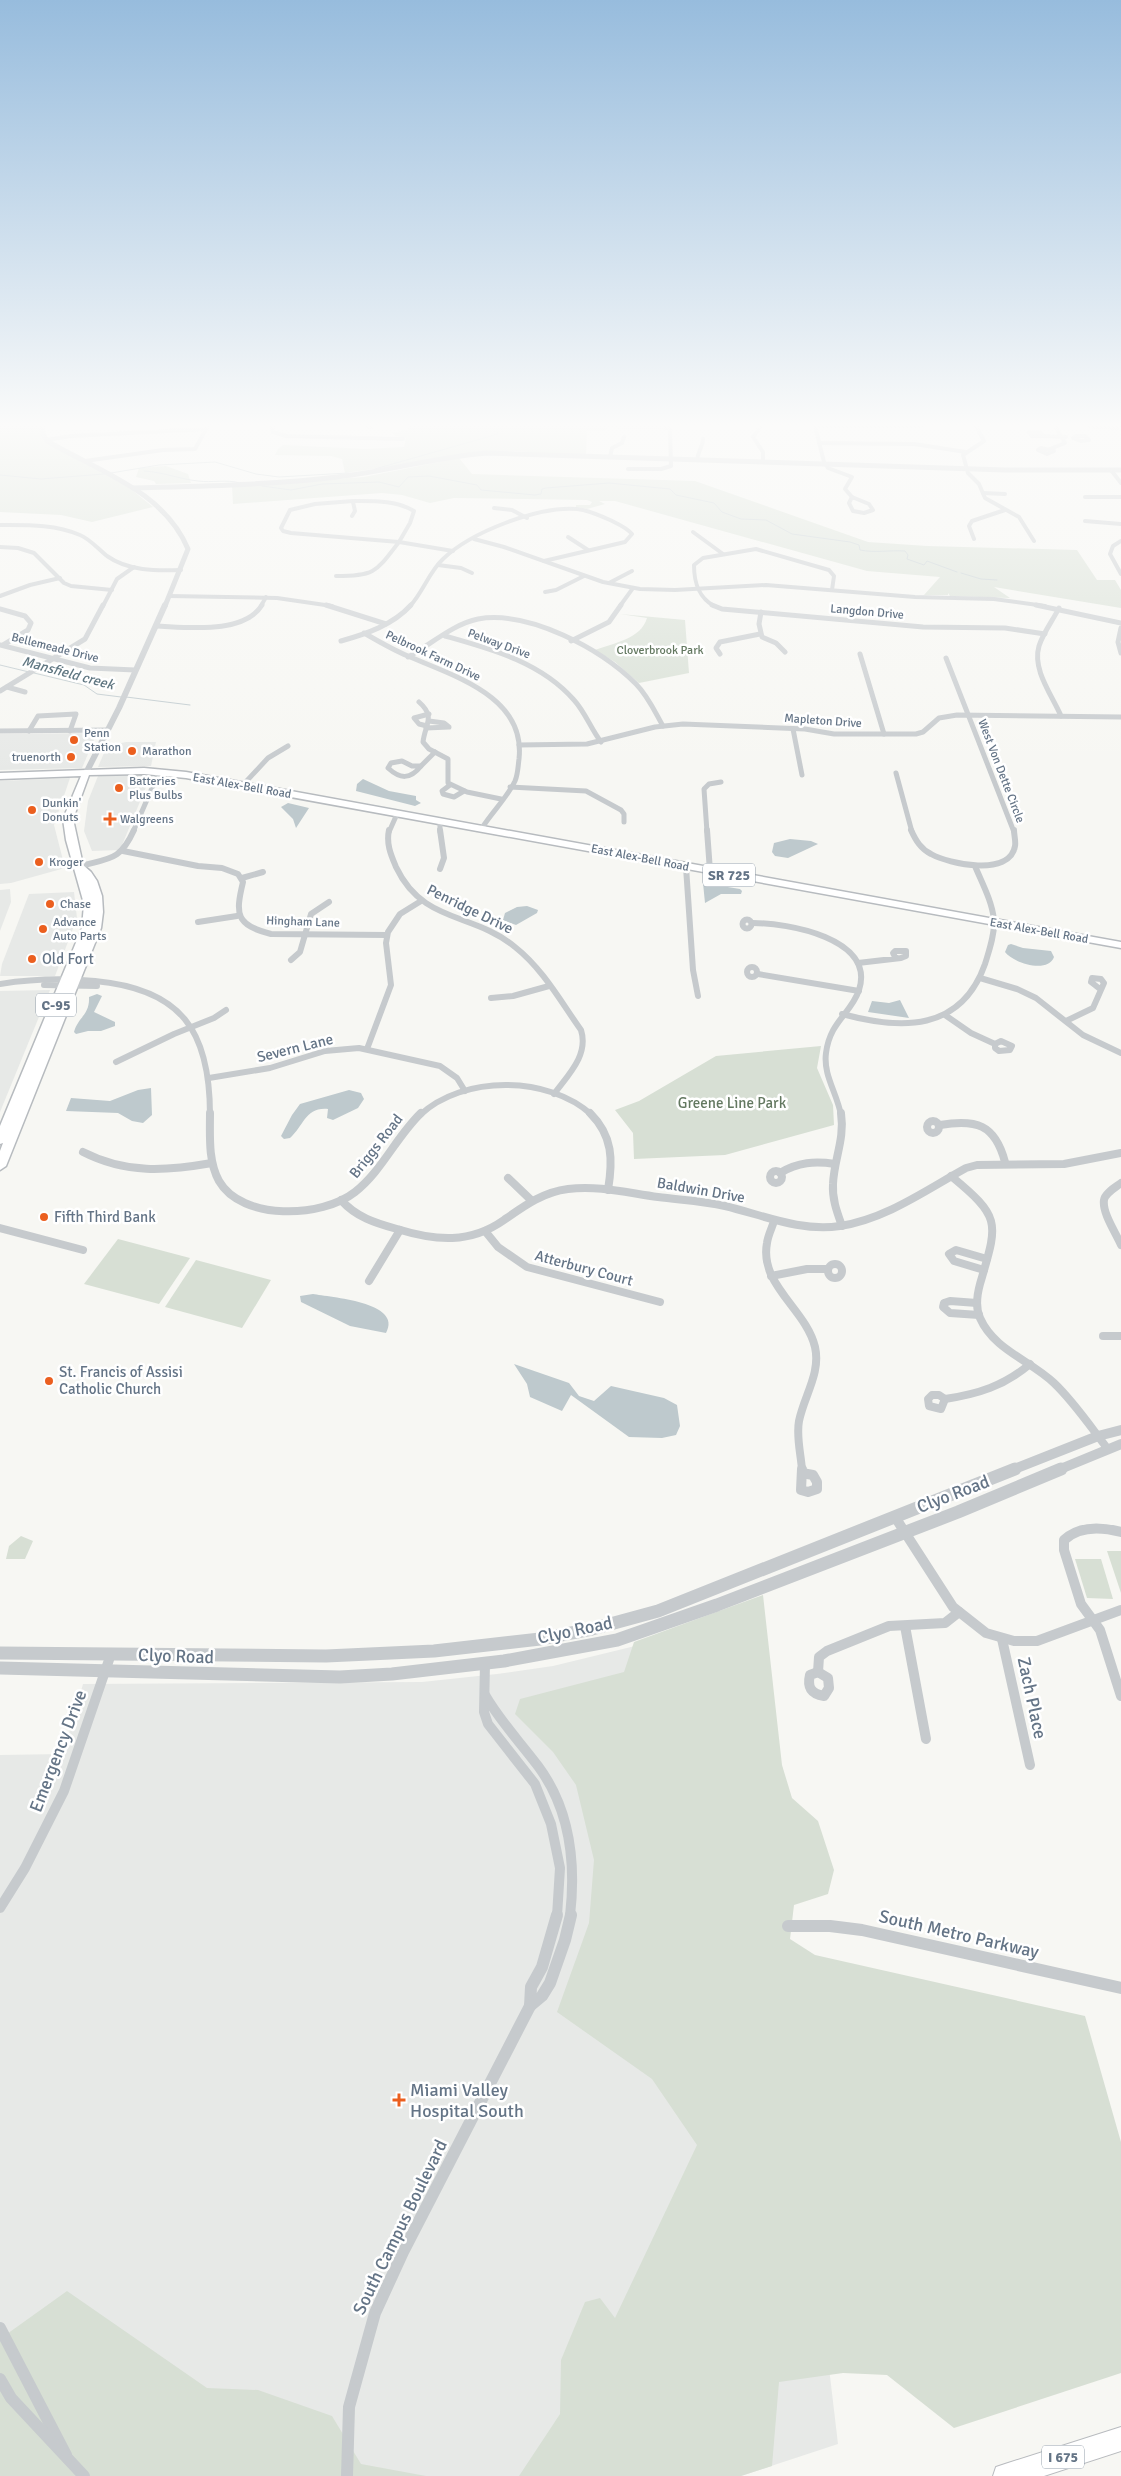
<svg xmlns="http://www.w3.org/2000/svg" width="1121" height="2476" font-family="Signika,sans-serif">
	<rect width="100%" height="100%" fill="#f7f7f3"/>
	<g fill="#e7e9e7">
		<path d="M97,733L82,768L0,770V734Z"/>
		<path d="M126,742H156L151,766L98,767L107,746Z"/>
		<path d="M151,775L120,850L92,851L84,831L88,801L98,776Z"/>
		<path d="M70,778L54,825L65,868L11,883L0,884V781Z"/>
		<path d="M10,889L11,902L0,931V890Z"/>
		<path d="M74,892L77,918L55,976H0L2,964L29,894Z"/>
		<path d="M50,990L0,1112V991Z"/>
		<path d="M740,1612L838,2444L741,2476H0V1755L63,1754L83,1684L422,1682L497,1674L553,1666L631,1647L687,1632Z"/>
	</g>
	<g fill="#d7dfd4">
		<path d="M0,426H43L44,438L116,477L153,507L92,522L61,515L0,512Z"/>
		<path d="M407,426H670V430L607,428L605,431H587L586,456L516,451L496,452L345,473L342,459L331,456L275,455L278,449L283,445L366,449L404,447L406,438L396,436L393,433L409,429Z"/>
		<path d="M459,458L472,474L695,481L868,542L927,546L1077,550L1097,580H1115L1121,590V608L994,587L1010,598L950,596L948,593V595H924L940,577L867,571L615,501H599L605,504L587,509L576,507V505H590L592,502L587,500L454,498L430,503L402,495L382,493L233,504L232,486L364,477Z"/>
		<path d="M166,466L188,474L191,483L156,484L154,481L136,477L139,468Z"/>
		<path d="M620,614L685,620L689,673L639,683L615,662L595,650C614,643 641,639 647,618Z"/>
		<path d="M821,1046L817,1068L833,1105L834,1125L725,1155L634,1159L633,1133L615,1110L639,1101L716,1056Z"/>
		<path d="M118,1239L190,1258L159,1304L84,1284Z"/>
		<path d="M196,1260L271,1280L242,1328L165,1307Z"/>
		<path d="M21,1536L33,1541L25,1559H6L9,1546Z"/>
		<path d="M1107,1551H1121V1593Z"/>
		<path d="M1075,1559H1101L1113,1599L1087,1598Z"/>
		<path d="M763,1595L782,1765L792,1798L818,1821L834,1870L828,1894L794,1905L790,1939L815,1955L1085,2016L1121,2142V2373L954,2428L887,2375L843,2373L779,2382L772,2466L741,2476H519L560,2414L561,2360L585,2302L600,2298L615,2318L697,2145L652,2079L557,2012L589,1923L594,1860L576,1785L553,1752L515,1714L520,1699L624,1672L634,1642Z"/>
		<path d="M67,2291L207,2388L258,2390L332,2416L361,2464L426,2476H0V2339Z"/>
	</g>
	<g fill="#bec9cd">
		<path d="M363,779L389,791L416,796V800L421,803L415,806L356,791L357,784Z"/>
		<path d="M288,803L309,808L296,828L293,819L281,807Z"/>
		<path d="M790,839L811,841L818,844L788,858L775,856L772,852L774,843Z"/>
		<path d="M703,883L740,889L742,891L741,894H721L705,903Z"/>
		<path d="M527,906L538,910L537,913L516,925L503,920L505,913L517,907Z"/>
		<path d="M1011,944L1023,948L1051,951L1054,957C1048,974 1013,963 1005,952L1008,945Z"/>
		<path d="M97,994L102,996L94,1012L115,1022V1026L101,1031H88L76,1034L74,1032C78,1017 90,1015 89,997Z"/>
		<path d="M900,1000L909,1018L868,1012L872,1001L889,1003Z"/>
		<path d="M151,1088L152,1115L143,1123L132,1121L118,1113L66,1111L71,1098L110,1101L138,1090Z"/>
		<path d="M349,1090L361,1093L364,1099L358,1108L333,1120L327,1118L328,1109C305,1107 304,1126 290,1138L284,1139L281,1136L292,1115L300,1104Z"/>
		<path d="M313,1294C329,1297 404,1302 386,1333L350,1326L301,1302L300,1296Z"/>
		<path d="M514,1364L569,1383L579,1396L594,1401L611,1386L664,1398L677,1405L680,1426L676,1435L662,1438L629,1437L571,1395L562,1411L530,1397L527,1384Z"/>
	</g>
	<g fill="none" stroke-linecap="round" stroke-linejoin="round">
		<g stroke="#bec9cd" stroke-width="1">
			<path d="M375,469L498,434L496,426"/>
			<path d="M144,471C163,472 179,479 198,481C212,483 226,479 240,483"/>
			<path d="M111,473L159,465L215,462L256,474L279,477L348,473"/>
			<path d="M0,475L41,479L104,474"/>
			<path d="M262,486L291,490L322,484L379,482L399,487L408,477L429,476L477,485L481,490L535,495L541,494L542,489L546,488L609,483L670,489L676,495L714,503L722,512L741,519L766,520L792,534L850,542L859,545L860,550C875,553 889,550 905,551L908,555L907,559L924,565L927,561L957,572"/>
			<path d="M961,573L981,579L997,580"/>
			<path d="M0,665L29,672"/>
			<path d="M34,673L84,685L97,694L121,697"/>
			<path d="M126,697L190,705"/>
		</g>
		<g stroke="#b7bbbf" stroke-width="3">
			<path id="primary" d="M144,768L186,772L1121,942V948L186,778L144,774L89,775L73,819L83,865L91,872L97,881L102,896L103,912L101,928L6,1166L0,1170V1151L3,1143L0,1144V1126L82,928L84,904L66,840L63,819L81,776L0,779V773Z"/>
		</g>
		<g stroke="#b8bbbf" stroke-width="2">
			<path id="motorway" d="M1121,2427V2451L1044,2476H993L996,2467L1005,2464Z"/>
		</g>
		<g stroke="#c6cacd" stroke-width="4">
			<path d="M272,426L273,432L286,436L403,439"/>
			<path d="M368,426L372,427"/>
			<path d="M761,426L753,437L763,452V462"/>
			<path d="M815,426H923"/>
			<path d="M815,426L824,462L828,468L852,477L845,489L852,497"/>
			<path d="M976,426L984,441L963,455L968,473L979,484L985,498L1019,517L1034,541"/>
			<path d="M1089,426L1118,428L1119,426"/>
			<path d="M1029,432H1040L1043,436H1032Z"/>
			<path d="M1043,436L1066,437"/>
			<path d="M1076,436H1085L1089,440L1081,441L1073,438Z"/>
			<path d="M46,440L71,436L206,429"/>
			<path d="M819,443L914,444L966,452"/>
			<path d="M1041,448L1054,451L1047,454L1038,450Z"/>
			<path d="M1050,449L1065,443L1055,426"/>
			<path d="M610,457L612,448L622,443L624,437"/>
			<path d="M697,460C698,451 703,446 703,439"/>
			<path d="M85,461L163,450L195,449L208,426"/>
			<path d="M628,469H661L671,466L670,430L664,426"/>
			<path d="M1111,470L1121,483"/>
			<path d="M983,493L1005,494"/>
			<path d="M852,497L869,504L873,510L864,513L853,511L849,503Z"/>
			<path d="M1085,497H1121"/>
			<path d="M353,501C374,501 396,500 414,511L410,523L399,542L291,533L283,531L281,528L290,510L315,504Z"/>
			<path d="M494,508L512,510L527,518"/>
			<path d="M352,516L355,511L353,502"/>
			<path d="M1085,521L1121,524"/>
			<path d="M0,525C27,525 55,524 80,535C90,539 98,549 107,556C128,571 156,571 181,570"/>
			<path d="M693,532L723,554"/>
			<path d="M568,537L588,550"/>
			<path d="M474,539L504,547L603,582L640,589L675,590L766,585L915,597L994,599L1045,606"/>
			<path d="M974,539L969,526L972,521L1005,510"/>
			<path d="M1121,541L1113,546L1110,554L1121,574"/>
			<path d="M399,542L453,551"/>
			<path d="M0,547L18,548L34,553L64,583L71,586L112,590"/>
			<path d="M438,565L461,568L472,573"/>
			<path d="M336,576C375,576 376,572 399,542"/>
			<path d="M609,583L632,571"/>
			<path d="M545,592L556,590L584,576"/>
			<path d="M0,596L30,585L60,578"/>
			<path d="M169,596L277,598L332,606"/>
			<path d="M103,606L117,579L134,567"/>
			<path d="M261,606L266,597"/>
			<path d="M410,606C423,592 429,572 443,559C471,532 538,506 577,509C588,510 599,515 610,520C618,524 626,527 632,534L625,542L544,561"/>
			<path d="M620,606L633,588"/>
			<path d="M714,606C698,597 694,582 694,565L703,558L756,549L829,570L834,576L832,590"/>
		</g>
		<g stroke="#c6cacd" stroke-width="5">
			<path d="M326,605L386,624"/>
			<path d="M712,605L722,609L923,627L1005,628L1045,634"/>
			<path d="M1036,605L1121,623"/>
			<path d="M1059,608C1053,620 1043,633 1039,646C1032,670 1052,695 1061,716"/>
			<path d="M0,609L25,616L31,623L28,630L3,645"/>
			<path d="M761,612L759,624L762,637L776,643L785,652"/>
			<path d="M156,626C186,627 244,635 262,605"/>
			<path d="M1121,628L1118,642L1121,653"/>
			<path d="M364,633C378,641 393,650 408,656C453,676 526,696 519,759C518,766 518,774 515,781C507,798 492,812 482,828"/>
			<path d="M445,636C491,649 541,662 574,700C585,712 591,729 601,742"/>
			<path d="M341,641C366,634 393,625 411,605"/>
			<path d="M571,641L609,622L621,605"/>
			<path d="M0,645L90,668L135,670"/>
			<path d="M720,654L716,648L720,642L760,634"/>
			<path d="M860,654L884,734"/>
			<path d="M408,657C430,645 453,624 478,619C529,610 601,649 636,684C648,696 655,712 663,726"/>
			<path d="M946,658L1014,832"/>
			<path d="M7,687L25,692"/>
			<path d="M0,691L85,639L103,605"/>
			<path d="M419,702C436,717 425,724 423,742L429,749L448,759V783L467,792L501,799"/>
			<path d="M427,726L419,724L414,718L429,714"/>
			<path d="M426,728L449,727L444,723L429,721"/>
			<path d="M793,729L802,775"/>
			<path d="M0,731L108,730"/>
			<path d="M29,731L38,716L76,714L70,731"/>
			<path d="M519,745L587,744L655,727L683,724L805,729L834,734H916L923,732L939,718L957,715L1121,717"/>
			<path d="M402,761L412,766H421C410,780 400,779 388,768L391,763Z"/>
			<path d="M421,766L435,752"/>
			<path d="M896,773L912,832"/>
			<path d="M450,785L442,791L443,794L454,797L464,791"/>
			<path d="M242,786L268,758L288,746"/>
			<path d="M510,787L586,791L621,810L624,814V822"/>
			<path d="M133,832L159,772"/>
			<path d="M389,832L397,814"/>
			<path d="M440,832V821"/>
			<path d="M707,832L704,789L709,784L721,782"/>
		</g>
		<g stroke="#c6cacd" stroke-width="6">
			<path d="M389,830C386,844 391,855 396,867C423,924 473,912 515,947C543,969 561,1002 581,1030C589,1055 568,1075 554,1094"/>
			<path d="M440,830L444,858L440,869"/>
			<path d="M707,830L710,871"/>
			<path d="M911,830C916,841 921,849 931,854C949,864 1010,877 1015,846C1016,842 1014,835 1014,830"/>
			<path d="M123,851L198,866L222,868L238,874L243,882C235,915 236,925 271,934L387,935"/>
			<path d="M80,866C110,858 120,861 134,830"/>
			<path d="M686,867L693,970L698,996"/>
			<path d="M242,878L263,872"/>
			<circle cx="747" cy="924" r="4.5"/>
			<path d="M198,922L237,916"/>
			<path d="M753,923C787,923 876,938 859,990C851,1014 830,1021 826,1053C823,1075 837,1093 841,1115"/>
			<path d="M291,960L300,952L311,914L329,902"/>
			<path d="M858,963L901,958L906,956V951H895L893,953L895,957"/>
			<circle cx="752" cy="972" r="5"/>
			<path d="M758,974L859,991"/>
			<path d="M980,978L1017,989L1036,998L1083,1035L1121,1053"/>
			<path d="M0,984C32,979 63,978 95,981C181,989 210,1030 210,1115"/>
			<path d="M44,985L97,986"/>
			<path d="M491,998L513,996L549,986"/>
			<path d="M842,1014C901,1030 961,1032 985,964C989,951 995,934 994,920C992,901 982,883 975,866"/>
			<path d="M945,1015L971,1033L995,1044"/>
			<path d="M1066,1021L1093,1008L1104,983L1101,979L1092,978L1091,982L1100,989"/>
			<path d="M1001,1041L1012,1046L1010,1050L999,1051L995,1048V1044Z"/>
			<path d="M367,1049L391,985L386,943L388,932L400,914L421,901"/>
			<path d="M116,1062L174,1034L214,1018L226,1010"/>
			<path d="M209,1078L270,1068L325,1051L359,1048L440,1066L457,1078L465,1091"/>
			<path d="M420,1115C463,1075 548,1075 592,1115"/>
		</g>
		<g stroke="#c6cacd" stroke-width="8">
			<path d="M210,1113C210,1136 208,1161 219,1181C242,1221 322,1218 355,1192C382,1171 396,1137 421,1113"/>
			<path d="M590,1113C613,1136 613,1160 608,1190"/>
			<path d="M841,1113C845,1139 834,1159 833,1184C832,1199 837,1212 842,1226"/>
			<circle cx="933" cy="1127" r="6"/>
			<path d="M940,1125C976,1119 995,1124 1005,1162"/>
			<path d="M83,1152C126,1174 166,1171 212,1163"/>
			<circle cx="776" cy="1177" r="6"/>
			<path d="M780,1173C798,1162 815,1161 835,1164"/>
			<path d="M951,1176C1002,1218 998,1222 980,1284C977,1295 975,1307 980,1318C994,1350 1030,1360 1054,1383C1074,1402 1090,1426 1107,1448"/>
			<path d="M508,1178L531,1200"/>
			<path d="M1121,1183C1116,1187 1105,1193 1104,1200C1102,1213 1116,1233 1121,1245"/>
			<path d="M341,1200C356,1217 375,1223 397,1229C436,1241 470,1244 504,1220C524,1206 543,1192 568,1189C598,1185 628,1193 658,1197C681,1200 703,1201 725,1206C763,1215 800,1232 840,1226C886,1219 926,1190 966,1168L977,1165L1064,1164L1121,1153"/>
			<path d="M774,1221C772,1228 768,1235 767,1243C759,1285 806,1309 815,1347C821,1373 804,1396 799,1421C796,1437 801,1454 802,1470"/>
			<path d="M0,1228L83,1250"/>
			<path d="M485,1231L498,1247L527,1267L660,1302"/>
			<circle cx="835" cy="1271" r="7"/>
			<path d="M984,1270L954,1261L949,1254L956,1250L987,1259"/>
			<path d="M771,1276L807,1269H827"/>
			<path d="M369,1281L400,1230"/>
			<path d="M977,1303L950,1301L944,1303L943,1307L950,1313L979,1315"/>
			<path d="M1103,1336H1121"/>
			<path d="M932,1395H939L945,1399L941,1409L929,1406L928,1399Z"/>
			<path d="M945,1399C978,1394 1004,1386 1030,1364"/>
		</g>
		<g stroke="#c6cacd" stroke-width="10">
			<path d="M802,1469L801,1490L808,1492L817,1489V1482L813,1475L802,1473"/>
			<path d="M895,1517L953,1607L986,1633L1014,1641H1037L1121,1610"/>
			<path d="M1121,1532C1102,1527 1079,1526 1064,1540V1550L1081,1604L1100,1630L1121,1696"/>
			<path d="M905,1626L926,1739"/>
			<path d="M1002,1639L1030,1765"/>
			<path d="M485,1663L484,1712L488,1724L535,1784L551,1824L560,1868L557,1916"/>
			<path d="M818,1672L828,1678L829,1688L824,1696C811,1694 807,1687 810,1675Z"/>
			<path d="M818,1672L819,1657L827,1651L889,1626L945,1623L959,1612"/>
			<path d="M485,1695C500,1721 520,1742 538,1766C570,1809 576,1864 570,1916"/>
			<path d="M0,1908L25,1868L64,1791L111,1654"/>
		</g>
		<g stroke="#c6cacd" stroke-width="12">
			<path d="M788,1926H830L862,1930L1121,1988"/>
			<path d="M530,2006L531,1987L542,1967L557,1915"/>
			<path d="M0,2328L66,2455"/>
			<path d="M0,2379L11,2398L84,2476"/>
			<path d="M347,2476L349,2407L375,2313L403,2252L530,2006L542,1996L550,1983L565,1940L571,1915"/>
		</g>
		<g stroke="#c6cacd" stroke-width="5">
			<path d="M43,426V434L47,441C98,471 164,491 188,549L165,606"/>
			<path d="M133,488C201,486 270,485 337,477C388,471 437,457 487,453L1005,470H1121"/>
		</g>
		<path stroke="#c6cacd" stroke-width="6" d="M86,773L119,708L165,605"/>
		<g stroke="#c6cacd" stroke-width="10">
			<path d="M1012,1470L1098,1436L1121,1430"/>
			<path d="M1058,1470L1121,1444"/>
		</g>
		<g stroke="#c6cacd" stroke-width="13">
			<path d="M0,1653L326,1656L434,1651L540,1639L592,1629L658,1611L1015,1469"/>
			<path d="M0,1668L340,1677L392,1674L504,1661L617,1640L717,1605L958,1512L1061,1469"/>
		</g>
		<use href="#primary" fill="#fff" fill-rule="evenodd"/>
		<use href="#motorway" fill="#fff" fill-rule="evenodd"/>
	</g>
	<linearGradient id="sky" x2="0" y2="1"><stop stop-color="#97bcdd"/><stop offset="0.55" stop-color="#fbfbfa"/><stop offset="1" stop-color="#fbfbfa" stop-opacity="0"/></linearGradient>
	<rect width="1121" height="773" fill="url(#sky)"/>
	<g fill="#eb5f1f" stroke="#fff" stroke-width="2">
		<circle cx="74" cy="740" r="5"/>
		<circle cx="132" cy="751" r="5"/>
		<circle cx="71" cy="757" r="5"/>
		<circle cx="119" cy="788" r="5"/>
		<circle cx="32" cy="810" r="5"/>
		<path d="M107.5 811.5h5v5h5v5h-5v5h-5v-5h-5v-5h5z"/>
		<circle cx="39" cy="862" r="5"/>
		<circle cx="50" cy="904" r="5"/>
		<circle cx="43" cy="929" r="5"/>
		<circle cx="32" cy="959" r="5"/>
		<circle cx="44" cy="1217" r="5"/>
		<circle cx="49" cy="1381" r="5"/>
		<path d="M396.5 2092.5h5v5h5v5h-5v5h-5v-5h-5v-5h5z"/>
	</g>
	<g text-anchor="middle" dominant-baseline="central" stroke-width="5" stroke-linejoin="round" paint-order="stroke">
		<g font-size="12" fill="#647486" stroke="#fff">
			<text transform="translate(867 612) rotate(5)">Langdon Drive</text>
			<text transform="translate(499 644) rotate(20)">Pelway Drive</text>
			<text transform="translate(55 648) rotate(14)">Bellemeade Drive</text>
			<text transform="translate(433 656) rotate(25)">Pelbrook Farm Drive</text>
			<text transform="translate(823 721) rotate(4)">Mapleton Drive</text>
			<text transform="translate(1001 771) rotate(69)">West Von Dette Circle</text>
			<text transform="translate(242 786) rotate(10)">East Alex-Bell Road</text>
			<text transform="translate(640 858) rotate(11)">East Alex-Bell Road</text>
			<text transform="translate(303 922) rotate(2)">Hingham Lane</text>
			<text transform="translate(1039 931) rotate(10)">East Alex-Bell Road</text>
		</g>
		<g font-size="12" fill="#637860" stroke="#fff">
			<text x="660" y="650">Cloverbrook Park</text>
		</g>
		<g font-size="12" fill="#647486" stroke="#fff" text-anchor="start">
			<text x="84" y="733">Penn<tspan x="84" dy="14">Station</tspan></text>
			<text x="142" y="751">Marathon</text>
			<text x="61" y="757" text-anchor="end">truenorth</text>
			<text x="129" y="781">Batteries<tspan x="129" dy="14">Plus Bulbs</tspan></text>
			<text x="42" y="803">Dunkin'<tspan x="42" dy="14">Donuts</tspan></text>
			<text x="120" y="819">Walgreens</text>
			<text x="49" y="862">Kroger</text>
			<text x="60" y="904">Chase</text>
			<text x="53" y="922">Advance<tspan x="53" dy="14">Auto Parts</tspan></text>
		</g>
		<g font-size="14" font-style="italic" fill="#607782" stroke="#fff">
			<text transform="translate(68 673) rotate(15)">Mansfield creek</text>
		</g>
		<g fill="#fff" stroke="#929eaa" stroke-width="1">
			<rect x="703" y="863.5" width="52" height="23" rx="4"/>
			<rect x="36" y="993.5" width="40" height="23" rx="4"/>
			<rect x="1042" y="2445.5" width="42" height="23" rx="4"/>
		</g>
		<g font-size="14" font-weight="bold" fill="#647486">
			<text x="729" y="875">SR 725</text>
			<text x="56" y="1005">C-95</text>
			<text x="1063" y="2457">I 675</text>
		</g>
		<g font-size="15" fill="#647486" stroke="#fff">
			<text transform="translate(470 909) rotate(26)">Penridge Drive</text>
			<text transform="translate(295 1048) rotate(-14)">Severn Lane</text>
			<text transform="translate(376 1146) rotate(-52)">Briggs Road</text>
			<text transform="translate(701 1190) rotate(10)">Baldwin Drive</text>
			<text transform="translate(584 1268) rotate(15)">Atterbury Court</text>
		</g>
		<g font-size="15" fill="#647486" stroke="#fff" text-anchor="start">
			<text x="42" y="959">Old Fort</text>
			<text x="54" y="1217">Fifth Third Bank</text>
			<text x="59" y="1372">St. Francis of Assisi<tspan x="59" dy="17">Catholic Church</tspan></text>
		</g>
		<g font-size="15" fill="#637860" stroke="#fff">
			<text x="732" y="1103">Greene Line Park</text>
		</g>
		<g font-size="18" fill="#647486" stroke="#fff">
			<text transform="translate(953 1494) rotate(-21)">Clyo Road</text>
			<text transform="translate(575 1630) rotate(-12)">Clyo Road</text>
			<text transform="translate(176 1656) rotate(2)">Clyo Road</text>
			<text transform="translate(1032 1698) rotate(78)">Zach Place</text>
			<text transform="translate(58 1751) rotate(-69)">Emergency Drive</text>
			<text transform="translate(959 1934) rotate(13)">South Metro Parkway</text>
			<text transform="translate(400 2227) rotate(-64)">South Campus Boulevard</text>
		</g>
		<g font-size="18" fill="#647486" stroke="#fff" text-anchor="start">
			<text x="410" y="2090">Miami Valley<tspan x="410" dy="21">Hospital South</tspan></text>
		</g>
	</g>
</svg>
